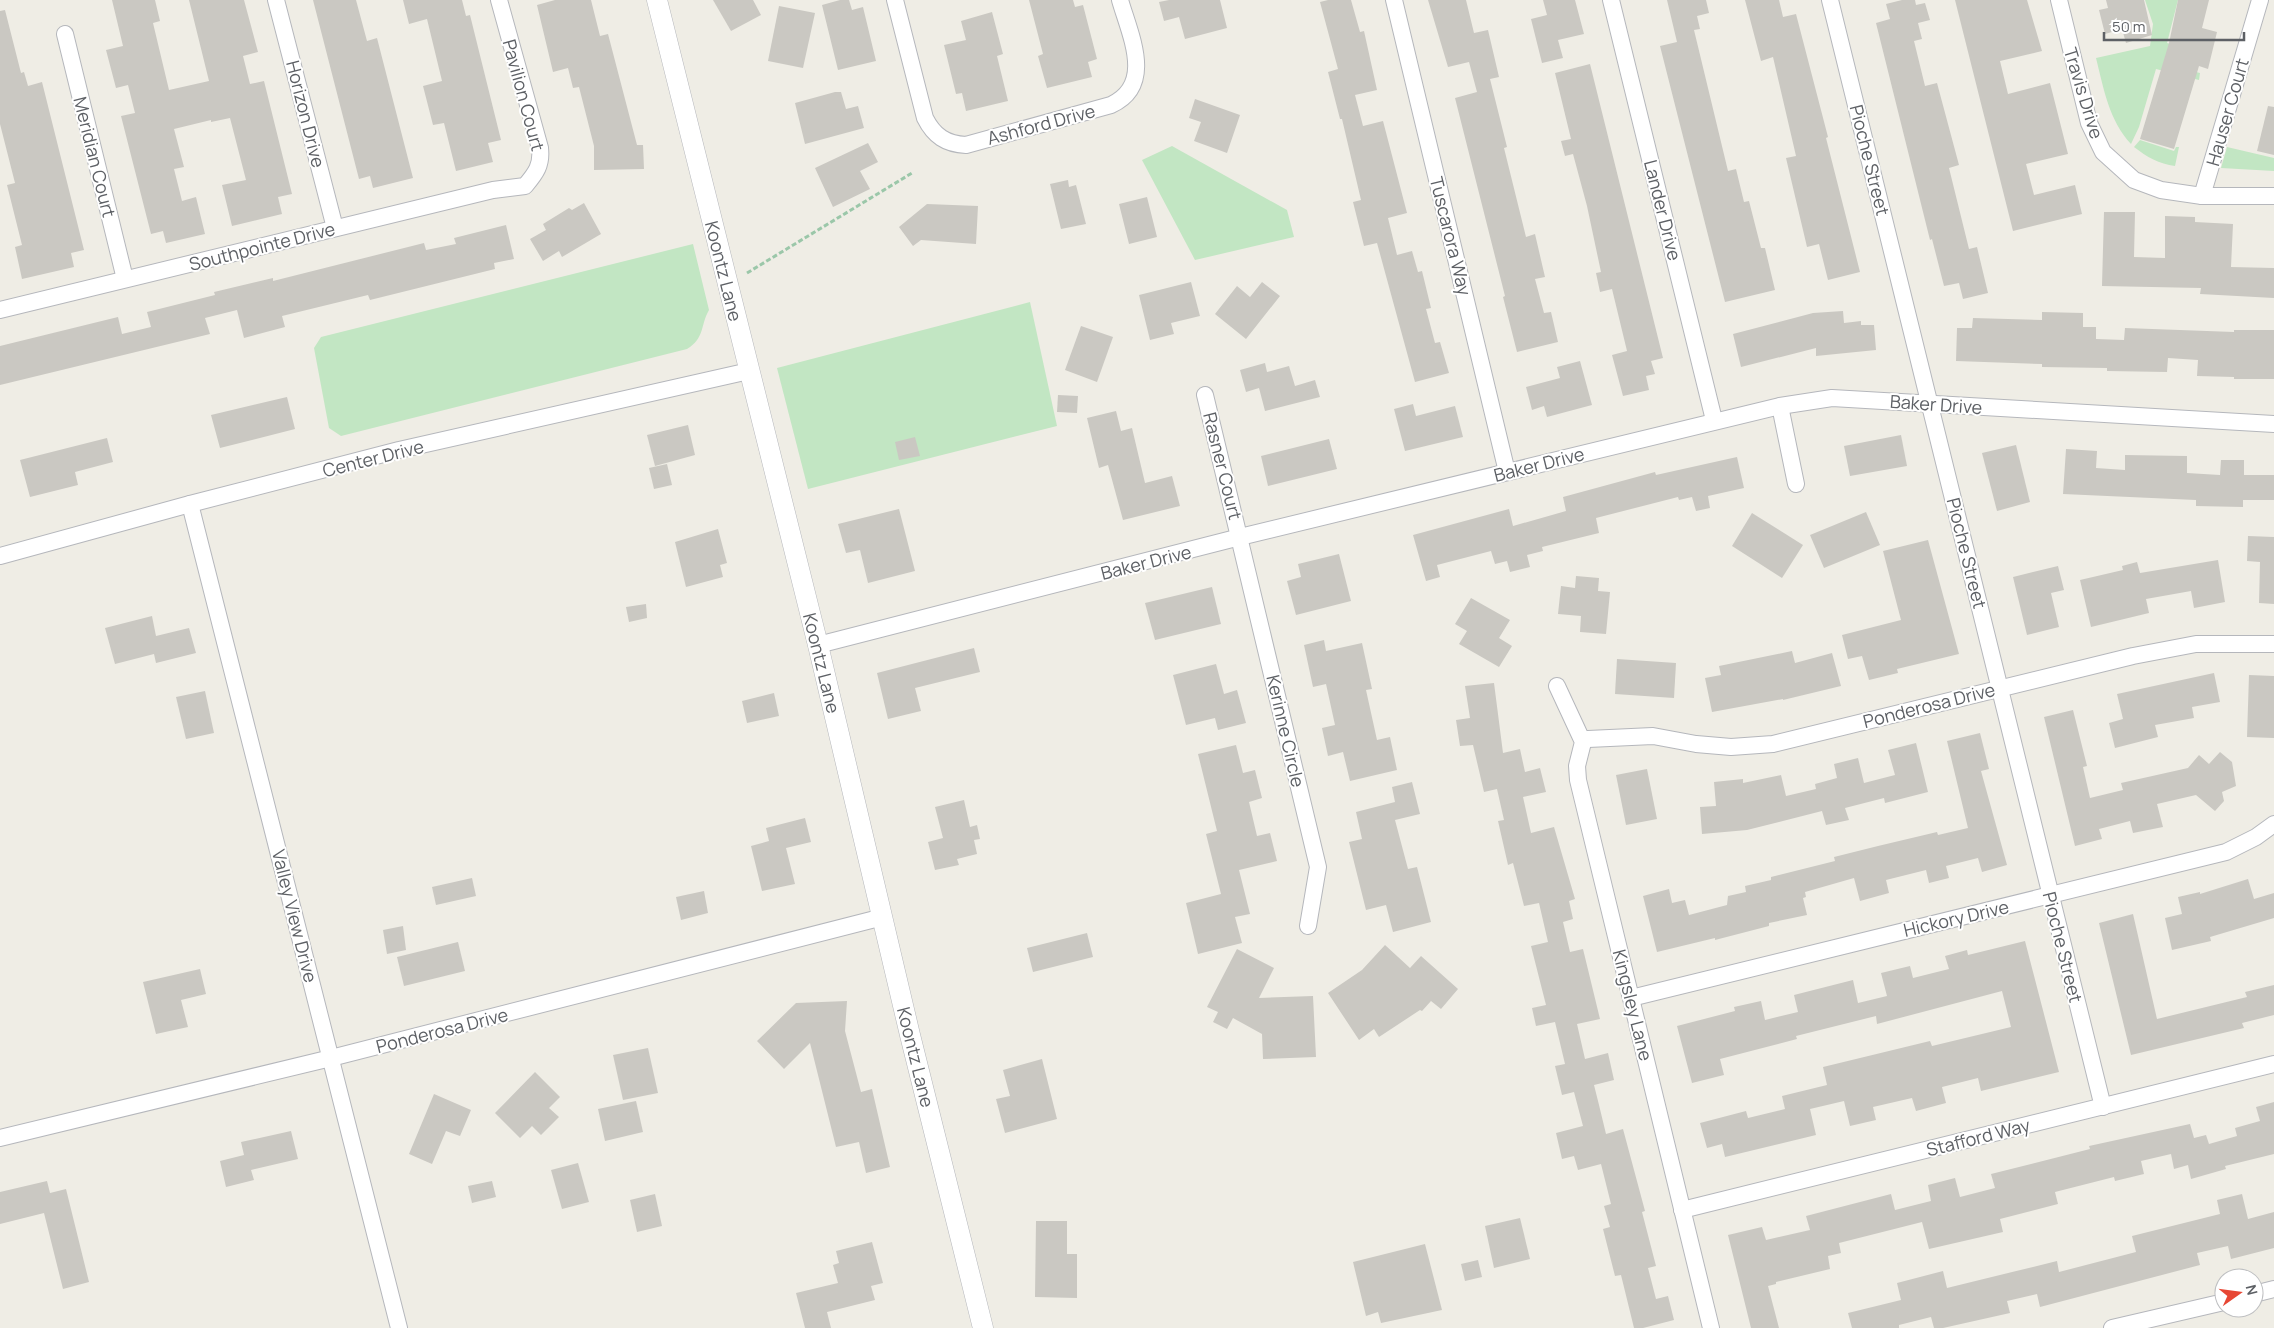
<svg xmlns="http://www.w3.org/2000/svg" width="2274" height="1328" font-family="Manrope,sans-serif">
	<rect width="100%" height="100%" fill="#efede5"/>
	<g fill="#c2e6c3">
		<path d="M2145,0H2178L2167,43L2178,46L2196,72L2200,73L2199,80L2156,69L2139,127L2131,144C2109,120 2104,90 2096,58L2150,46L2153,24Z"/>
		<path d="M2140,140L2174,151L2176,147H2179L2175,166C2159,164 2147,157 2134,147Z"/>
		<path d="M1172,146L1287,210L1294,237L1195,260L1142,160Z"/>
		<path d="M2227,147L2274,158V171L2221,168Z"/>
		<path d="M693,244L709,310C700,326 705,338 687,349L341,436L329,428L314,348L321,337Z"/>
		<path d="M1030,302L1057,426L808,489L777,368Z"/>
	</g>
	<g fill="#cac8c2">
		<path d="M112,0H155L160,21L153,23L169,90L209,81L189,0H244L258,52L243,56L250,84L264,81L292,194L278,197L282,214L232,226L222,185L246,180L230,118L211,122V120L174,129L184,167L174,169L182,201L196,197L205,234L166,243L163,231L151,234L121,116L135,113L128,85L116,88L106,50L123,46Z"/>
		<path d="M313,0H356L367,41L377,38L413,178L373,188L370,176L359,179Z"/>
		<path d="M403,0H462L466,16L470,15L501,140L488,143L493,162L456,171L444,123L433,125L423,86L442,81L427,19L409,24Z"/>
		<path d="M555,0H591L600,36L608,34L637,145H643L644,169L594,170V146L579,87L573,88L568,68L553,72L537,5Z"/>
		<path d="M713,0H753L761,15L731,31Z"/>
		<path d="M840,0H849L852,10L863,7L876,61L838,70L822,5Z"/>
		<path d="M1029,0H1073L1075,7L1083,5L1097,59L1088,62L1092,77L1047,88L1038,56L1043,54Z"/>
		<path d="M1169,0H1220L1227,28L1185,39L1179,17L1164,21L1159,2Z"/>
		<path d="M1328,0H1351L1360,32L1364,31L1377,90L1355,95L1363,126L1383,121L1407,213L1388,218L1397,255L1412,251L1418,272L1422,271L1431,308L1426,309L1435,343L1440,342L1449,373L1415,382L1377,243L1364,246L1353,202L1361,200L1342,119H1340L1328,72L1338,69L1320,2Z"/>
		<path d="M1428,0H1466L1474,33L1488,30L1499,77L1490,79L1507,147L1504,148L1526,237L1535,234L1545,277L1535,279L1544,313L1551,312L1558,342L1517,352L1503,297L1505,296L1455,98L1477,92L1469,62L1448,67Z"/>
		<path d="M1543,0H1575L1584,34L1558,40L1563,58L1542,63L1531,19L1547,15Z"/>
		<path d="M1667,0H1706L1709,13L1697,16L1700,29L1694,30L1728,171L1736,169L1744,202L1749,201L1761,248H1765L1775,290L1725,302L1660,46L1677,42Z"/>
		<path d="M1745,0H1779L1783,17L1796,14L1828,137L1826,138L1860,272L1828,280L1819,244L1807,247L1786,158L1796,156L1773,57L1761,61Z"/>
		<path d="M1902,0H1915L1916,5L1925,3L1930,20L1918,23L1922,39L1914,41L1925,86L1937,83L1959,165L1949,168L1969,249L1977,247L1988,293L1963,299L1959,283L1944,286L1932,239L1930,240L1876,23L1890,19L1886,4Z"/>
		<path d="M1955,0H2027L2042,51L2000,61L2008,94L2050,83L2068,154L2026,164L2034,195L2075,185L2082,214L2013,231Z"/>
		<path d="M2106,0H2144L2152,35L2126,43L2122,29L2105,34L2099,10L2108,8Z"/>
		<path d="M2178,0H2209L2202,28L2217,32L2208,69L2199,66L2174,149L2140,139L2169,43Z"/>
		<path d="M779,6L815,13L803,68L768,61Z"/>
		<path d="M5,10L21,73L24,72L28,86L42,82L84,250L71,253L74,267L22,279L15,247L22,245L7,185L15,183L0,124V11Z"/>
		<path d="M992,12L1003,54L997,56L1008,101L966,111L962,93L956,94L944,45L966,40L961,21Z"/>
		<path d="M1590,64L1663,358L1651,361L1655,374L1646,376L1649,390L1623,396L1612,355L1627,351L1612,289L1600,292L1596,273L1601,272L1587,206L1573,154L1565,156L1561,141L1571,139L1555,73Z"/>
		<path d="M835,92H841L846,109L858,106L864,128L805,144L795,103Z"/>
		<path d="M1195,99L1240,115L1227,153L1194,141L1201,122L1189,118Z"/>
		<path d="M2268,106L2274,107V155L2257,151Z"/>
		<path d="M868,143L878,162L860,171L870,189L833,207L815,168Z"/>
		<path d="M1068,180L1069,187L1076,185L1086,224L1061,229L1050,184Z"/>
		<path d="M1147,197L1157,237L1129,244L1119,204Z"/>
		<path d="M584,203L601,234L562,257L559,251L543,261L530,239L546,230L543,224L569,208L572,210Z"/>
		<path d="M927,204L978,206L976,244L921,240L913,246L899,227Z"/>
		<path d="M2104,212H2135L2134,257L2165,258V216L2195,217V222L2233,224L2231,267L2274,268V298L2200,294L2201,288L2102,286Z"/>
		<path d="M506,225L514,259L494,263L495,269L370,300L368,295L282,316L285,327L244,338L237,310L205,318L210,334L0,385V346L118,317L122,334L151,327L147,312L215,295L214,292L273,278V281L424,243L426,250L456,244L454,238Z"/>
		<path d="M1191,282L1200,316L1171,323L1174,334L1150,340L1139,295Z"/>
		<path d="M1262,282L1280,296L1246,339L1215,314L1237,286L1250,297Z"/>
		<path d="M1843,311L1844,323L1861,321V325H1874L1876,350L1816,356V348L1741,367L1733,334L1813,313Z"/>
		<path d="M2042,312L2083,313V327H2096V339L2124,340L2125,328L2234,332V330H2274V379H2234V377L2197,376L2198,360L2168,358L2167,372L2107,371V368L2042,367V364L1956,361L1957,328H1972L1973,318L2042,320Z"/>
		<path d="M1081,326L1113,337L1097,382L1065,370Z"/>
		<path d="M1580,361L1592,405L1547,417L1544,406L1532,410L1526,387L1560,378L1557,367Z"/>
		<path d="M1265,363L1267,372L1289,366L1295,386L1315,380L1320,397L1265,411L1259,388L1246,392L1240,370Z"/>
		<path d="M1058,395L1078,396L1077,413L1057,412Z"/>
		<path d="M287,397L295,429L220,448L211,415Z"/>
		<path d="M1413,404L1416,416L1455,406L1463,437L1405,451L1394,409Z"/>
		<path d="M1116,411L1121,431L1132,428L1145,483L1172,476L1180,506L1123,520L1108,465L1099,468L1087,418Z"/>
		<path d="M688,425L695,455L655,466L647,435Z"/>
		<path d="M1901,435L1907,466L1850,476L1844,446Z"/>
		<path d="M915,437L920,456L899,460L895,442Z"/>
		<path d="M107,438L113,462L75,472L78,485L30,497L20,460Z"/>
		<path d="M1329,439L1337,469L1268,486L1261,456Z"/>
		<path d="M2016,445L2030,502L1997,511L1982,453Z"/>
		<path d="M2066,449L2097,451L2096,468L2125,470V455L2187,456V473L2220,475L2221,460H2244V475H2274V500H2243V507L2196,506V500L2063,494Z"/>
		<path d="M1737,457L1744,488L1708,496L1710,508L1696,511L1692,497L1679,500L1678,497L1596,518L1599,533L1542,547L1543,551L1527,555L1530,567L1510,572L1507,561L1495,564L1491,551L1437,565L1440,577L1426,581L1413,535L1509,509L1513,526L1566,511L1563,497L1655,472L1656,475Z"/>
		<path d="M667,464L672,485L654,489L649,468Z"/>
		<path d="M899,509L915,571L868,583L860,550L846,553L838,524Z"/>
		<path d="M1866,512L1880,545L1824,568L1810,535Z"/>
		<path d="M1752,513L1803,545L1782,578L1732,546Z"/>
		<path d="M718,529L727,563L720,565L723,577L686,587L675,542Z"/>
		<path d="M2248,536L2274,537V604L2259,603L2260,562L2247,561Z"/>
		<path d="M1928,540L1959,654L1897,669L1898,673L1869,680L1862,656L1848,659L1842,635L1901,620L1883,551Z"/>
		<path d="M1339,554L1351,601L1296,615L1287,581L1301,577L1298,564Z"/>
		<path d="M2218,560L2225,602L2194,608L2191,591L2146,599L2149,613L2091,627L2080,580L2123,570L2122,566L2137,562L2140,573Z"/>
		<path d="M2058,566L2064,590L2051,593L2059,627L2027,635L2013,577Z"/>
		<path d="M1576,576L1599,578L1598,591L1610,592L1606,634L1580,632L1581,616L1558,614L1561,586L1575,588Z"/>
		<path d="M1212,587L1221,624L1155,640L1145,603Z"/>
		<path d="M1471,598L1510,620L1499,638L1512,646L1499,667L1459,644L1467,631L1455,624Z"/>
		<path d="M646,604L647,618L629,622L626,607Z"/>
		<path d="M152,616L156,636L189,628L196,653L156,663L154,654L115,664L105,628Z"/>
		<path d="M1324,640L1326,651L1362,643L1372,689L1366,690L1377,740L1390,737L1397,770L1350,781L1343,752L1328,756L1322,728L1335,725L1326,684L1313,687L1304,645Z"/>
		<path d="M974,648L980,672L915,688L921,711L888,719L877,673Z"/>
		<path d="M1792,651L1795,663L1832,653L1841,686L1783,700V699L1712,712L1705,678L1721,675L1719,666Z"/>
		<path d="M1617,659L1676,663L1674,698L1615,694Z"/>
		<path d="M1216,664L1224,694L1237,690L1246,723L1218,730L1215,718L1186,725L1173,675Z"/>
		<path d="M2214,673L2220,702L2192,707L2194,718L2155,725L2158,737L2115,748L2109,723L2123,719L2117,694Z"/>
		<path d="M2249,675L2274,676V738L2247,737Z"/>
		<path d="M1494,683L1503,753L1520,749L1525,772L1540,768L1546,792L1523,797L1531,833L1554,827L1575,899L1569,901L1573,919L1563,922L1570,952L1583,949L1600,1019L1577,1024L1585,1059L1608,1053L1614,1080L1594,1085L1599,1105L1606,1134L1623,1129L1645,1211L1642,1212L1656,1266L1648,1268L1656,1299L1668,1296L1674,1320L1643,1328H1634L1621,1275L1615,1276L1603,1229L1610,1227L1604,1206L1611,1204L1601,1164L1578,1170L1574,1156L1562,1159L1556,1133L1583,1126L1574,1092L1562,1095L1555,1066L1565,1064L1555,1022L1536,1026L1532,1008L1546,1005L1531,946L1548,942L1539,903L1524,906L1513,863L1508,865L1498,821L1504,820L1497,789L1484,792L1473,745L1460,746L1456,720L1470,718L1465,686Z"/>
		<path d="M205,691L214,733L186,739L176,697Z"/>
		<path d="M774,693L779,716L747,723L742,701Z"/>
		<path d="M2073,710L2087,766L2083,767L2090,798L2123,790L2121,783L2188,768L2199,755L2209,764L2220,752L2232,762L2236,786L2222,792L2224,801L2215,811L2196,795L2157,804L2163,827L2133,833L2130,821L2099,829L2102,839L2075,846L2044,717Z"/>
		<path d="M1980,733L1989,769L1981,771L2007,865L1982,872L1978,858L1946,866L1949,878L1929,883L1926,870L1886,880L1889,893L1860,901L1854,878L1805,892L1806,897L1803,898L1807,915L1769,923V926L1715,940V938L1657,952L1643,896L1669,889L1672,903L1685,900L1689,915L1727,905L1728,896L1746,892L1745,886L1771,880V877L1835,861L1834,857L1878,846L1937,832L1938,835L1968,828L1947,741Z"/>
		<path d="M1916,743L1928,792L1885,803L1884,798L1845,808L1849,820L1826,825L1822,811L1747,830L1702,834L1700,807L1716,806L1714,782L1743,779V783L1781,775L1786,796L1816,789L1815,784L1837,778L1834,764L1858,758L1864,783L1895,775L1888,750Z"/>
		<path d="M1236,745L1243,773L1255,770L1262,798L1249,802L1257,836L1270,833L1277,861L1239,870L1250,914L1235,917L1242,943L1198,954L1186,903L1221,894L1206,834L1217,831L1198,754Z"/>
		<path d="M1647,769L1657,819L1626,825L1616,775Z"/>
		<path d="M1412,782L1420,814L1395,820L1408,869L1417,867L1431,922L1393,932L1386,905L1366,910L1349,842L1362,839L1356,812L1395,802L1392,787Z"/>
		<path d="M964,800L970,827L977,825L980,839L974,840L977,854L957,859L959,865L935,870L928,842L943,838L935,807Z"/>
		<path d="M805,818L811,842L786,848L795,884L762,891L751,846L769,841L766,828Z"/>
		<path d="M472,878L476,896L436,905L432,887Z"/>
		<path d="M2248,879L2254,899L2274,893V918L2210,937L2211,941L2172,950L2165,918L2182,914L2178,897L2200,892V894Z"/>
		<path d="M704,891L708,913L681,920L676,897Z"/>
		<path d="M2133,914L2157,1019L2247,997L2245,992L2274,985V1015L2242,1023L2244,1028L2131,1055L2099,923Z"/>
		<path d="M403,926L406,950L387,954L383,930Z"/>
		<path d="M1087,933L1093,957L1033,972L1027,948Z"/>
		<path d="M2025,941L2059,1072L1981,1091L1978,1078L1942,1087L1946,1103L1916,1111L1912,1098L1873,1107L1876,1120L1850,1126L1844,1101L1810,1109L1816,1135L1725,1157L1722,1144L1707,1148L1700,1123L1746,1111L1748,1118L1785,1109L1782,1096L1827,1085L1823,1067L1930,1041L1932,1046L2011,1027L2002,991L1877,1024L1876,1016L1796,1036L1797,1039L1720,1059L1724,1075L1692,1083L1677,1026L1735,1011L1734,1007L1761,1001L1765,1020L1798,1012L1794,995L1853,980L1858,1003L1887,996L1881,973L1910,966L1913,978L1949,969L1945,956L1967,950L1968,955Z"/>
		<path d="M458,942L465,971L404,986L397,957Z"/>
		<path d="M1385,945L1410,968L1421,956L1458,989L1441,1009L1431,1001L1422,1011L1420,1010L1379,1037L1374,1029L1359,1040L1328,993L1362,970Z"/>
		<path d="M1237,949L1274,968L1259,998L1313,996L1316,1057L1263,1059L1262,1034L1233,1018L1227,1029L1213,1022L1218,1012L1207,1007Z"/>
		<path d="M200,969L206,994L181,1000L188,1027L156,1034L143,982Z"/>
		<path d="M847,1001L845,1031L861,1092L872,1089L890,1167L866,1173L859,1142L836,1147L810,1043L784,1069L757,1041L796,1003Z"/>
		<path d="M648,1048L658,1093L623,1100L613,1055Z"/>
		<path d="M1042,1059L1057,1119L1005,1133L996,1099L1010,1096L1003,1070Z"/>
		<path d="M535,1072L560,1097L549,1108L559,1117L541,1135L532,1126L520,1138L495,1113Z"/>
		<path d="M434,1094L471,1110L460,1136L446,1131L432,1164L409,1154Z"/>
		<path d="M636,1101L643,1132L605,1141L598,1109Z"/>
		<path d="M2274,1102V1154L2225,1166L2226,1169L2191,1179L2188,1165L2174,1169L2171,1154L2141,1161L2144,1174L2115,1181L2114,1177L2055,1192L2058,1204L2000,1219L2003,1232L1929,1249L1922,1222L1839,1243L1841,1253L1828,1256L1830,1269L1776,1282V1284L1768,1286L1779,1328H1751L1728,1235L1762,1227L1766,1240L1810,1230L1806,1216L1891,1194L1895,1210L1931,1201L1928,1185L1955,1178L1960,1197L1995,1188L1991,1174L2090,1149L2089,1146L2190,1124L2194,1138L2206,1135L2209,1144L2237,1136L2235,1128L2260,1121L2256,1107Z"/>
		<path d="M291,1131L298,1159L251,1170L254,1180L226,1187L220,1161L244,1155L241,1142Z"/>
		<path d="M578,1163L589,1202L562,1209L551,1170Z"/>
		<path d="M47,1181L50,1193L66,1189L89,1282L63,1289L44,1213L0,1224V1192Z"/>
		<path d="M492,1181L496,1197L472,1203L468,1186Z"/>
		<path d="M655,1194L662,1226L637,1232L630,1200Z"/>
		<path d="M2242,1194L2248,1219L2274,1212V1248L2231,1259L2228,1246L2197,1253L2200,1265L2040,1307L2037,1294L2007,1301L2010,1313L1943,1328H1934L1931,1317L1899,1325V1328H1852L1848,1313L1901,1300L1897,1283L1943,1271L1947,1288L2057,1261L2059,1272L2136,1252L2132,1236L2220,1214L2217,1200Z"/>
		<path d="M1520,1218L1530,1259L1494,1268L1485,1226Z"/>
		<path d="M1036,1221H1067V1254H1077V1298L1035,1297Z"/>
		<path d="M872,1242L883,1283L871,1286L875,1300L827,1312L831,1328H805L796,1293L838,1283L833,1265L839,1263L836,1251Z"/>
		<path d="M1425,1244L1442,1310L1381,1323L1378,1312L1366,1316L1353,1262Z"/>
		<path d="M1478,1260L1482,1277L1465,1281L1461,1264Z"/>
	</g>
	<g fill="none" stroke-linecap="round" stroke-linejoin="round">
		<g stroke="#b5b7bc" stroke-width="18">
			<g id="minor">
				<path d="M276,0L335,228"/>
				<path d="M895,0L925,118C934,136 946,144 966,145L1111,105C1155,85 1130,35 1120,0"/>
				<path d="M1394,0L1507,472"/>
				<path d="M1611,0L1714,420"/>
				<path d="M1830,0L2103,1107"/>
				<path d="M2059,0L2089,123L2103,152L2134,180L2161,190L2202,196H2274"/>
				<path d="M65,34L125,279"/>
				<path d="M2202,196L2260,0"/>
				<path d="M0,310L493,190L525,186C536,173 542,165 540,148L499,0"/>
				<path d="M1205,395L1318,867L1308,926"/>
				<path d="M1780,406L1796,484"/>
				<path d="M190,504L399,1328"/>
				<path d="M0,556L190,504L399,450L749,371"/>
				<path d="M818,645L1240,537L1780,406L1832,398L2274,424"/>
				<path d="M1557,686L1583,742L1577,766L1578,780L1711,1328"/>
				<path d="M1583,742L1588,739L1653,736L1696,744L1731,747L1773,744L2133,656L2196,644H2274"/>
				<path d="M1631,998L2226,852L2256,837L2274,824"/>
				<path d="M0,1138L331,1058L883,917"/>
				<path d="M1682,1210L2274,1064"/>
				<path d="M2254,1294L2274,1289"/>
				<path d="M2112,1328L2224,1302"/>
			</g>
		</g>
		<g stroke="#b5b7bc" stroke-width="21">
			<path id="tertiary" d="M657,0L818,645L910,1035L983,1328"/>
		</g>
		<path stroke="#9bc7a9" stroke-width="3" stroke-dasharray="5 2.5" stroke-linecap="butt" d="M747,273L912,173"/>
		<use href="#minor" stroke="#fff" stroke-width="16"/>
		<use href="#tertiary" stroke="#fff" stroke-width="20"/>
	</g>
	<g text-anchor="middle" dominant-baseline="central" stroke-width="4" stroke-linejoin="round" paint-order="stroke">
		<g font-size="18" fill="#5d6065" stroke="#fff">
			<text transform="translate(2084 93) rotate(73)">Travis Drive</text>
			<text transform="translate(524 95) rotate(75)">Pavilion Court</text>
			<text transform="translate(2227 112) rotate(-74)">Hauser Court</text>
			<text transform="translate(306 114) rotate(76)">Horizon Drive</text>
			<text transform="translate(1041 124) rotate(-15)">Ashford Drive</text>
			<text transform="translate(95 157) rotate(76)">Meridian Court</text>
			<text transform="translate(1870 160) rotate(76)">Pioche Street</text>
			<text transform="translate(1663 210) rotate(76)">Lander Drive</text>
			<text transform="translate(1451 236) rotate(76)">Tuscarora Way</text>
			<text transform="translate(262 246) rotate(-14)">Southpointe Drive</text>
			<text transform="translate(724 271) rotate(76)">Koontz Lane</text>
			<text transform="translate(1936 404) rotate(4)">Baker Drive</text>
			<text transform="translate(373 458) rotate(-14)">Center Drive</text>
			<text transform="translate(1539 464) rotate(-14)">Baker Drive</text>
			<text transform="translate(1223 466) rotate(76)">Rasner Court</text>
			<text transform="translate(1967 553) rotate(76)">Pioche Street</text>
			<text transform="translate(1146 562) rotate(-14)">Baker Drive</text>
			<text transform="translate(822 663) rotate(76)">Koontz Lane</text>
			<text transform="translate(1929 705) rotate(-14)">Ponderosa Drive</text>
			<text transform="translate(1286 731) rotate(77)">Kerinne Circle</text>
			<text transform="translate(295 916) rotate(76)">Valley View Drive</text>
			<text transform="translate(1956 918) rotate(-13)">Hickory Drive</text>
			<text transform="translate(2063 947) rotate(76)">Pioche Street</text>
			<text transform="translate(1633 1005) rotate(76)">Kingsley Lane</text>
			<text transform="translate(442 1030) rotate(-14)">Ponderosa Drive</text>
			<text transform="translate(916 1057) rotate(76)">Koontz Lane</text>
			<text transform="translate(1978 1137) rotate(-14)">Stafford Way</text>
		</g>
	</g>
	<g transform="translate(2239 1293) rotate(76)"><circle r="24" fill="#ffffff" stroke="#bebfc1"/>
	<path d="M0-4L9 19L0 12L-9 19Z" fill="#e74734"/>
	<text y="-8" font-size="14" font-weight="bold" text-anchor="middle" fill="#5d6065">N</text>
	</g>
	<path d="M2104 32v8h140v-8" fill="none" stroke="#5d6065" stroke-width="2.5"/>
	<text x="2112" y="32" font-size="15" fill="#5d6065" stroke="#ffffff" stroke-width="4" paint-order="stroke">50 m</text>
</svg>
